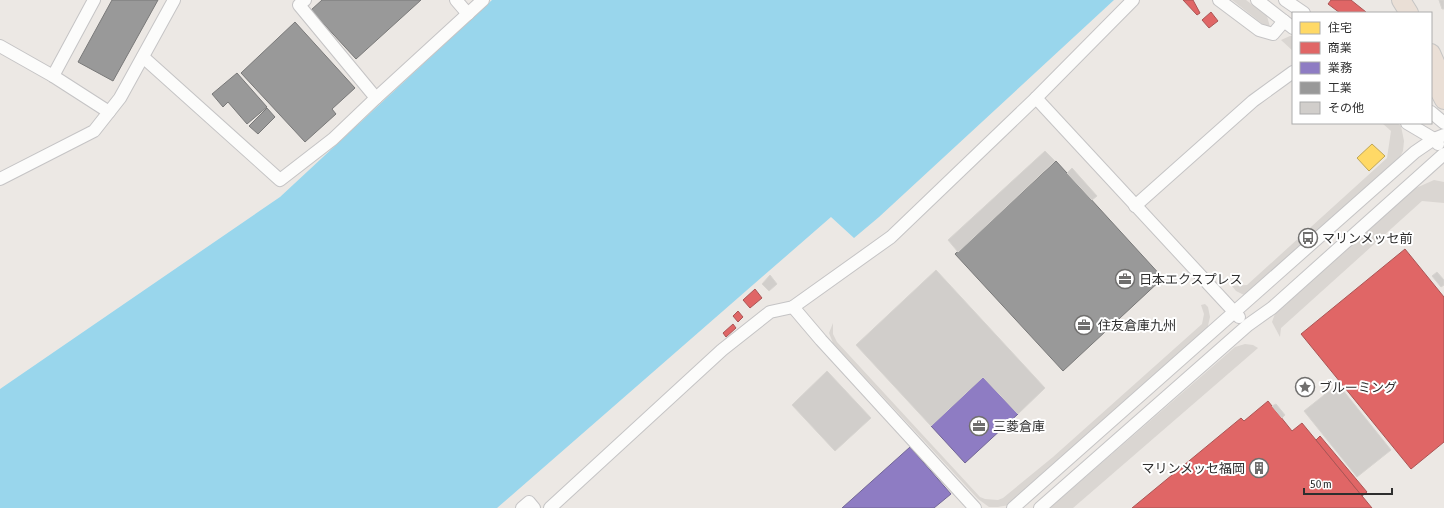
<svg xmlns="http://www.w3.org/2000/svg" width="1444" height="508" font-family="'Asap Condensed','Noto Sans JP',sans-serif">
	<rect width="100%" height="100%" fill="#ece8e4"/>
	<g fill="#dad6d2">
		<path d="M1232,0H1246L1267,16L1270,27L1269,29Z"/>
		<path d="M1290,36H1293V51L1281,40Z"/>
		<path d="M1382,123H1397L1401,126L1404,141L1403,151L1400,157L1250,294L1244,295L1236,291L1232,286L1247,285L1387,158L1391,131Z"/>
		<path d="M1434,180L1444,182V203L1422,201L1281,328L1280,337L1272,322L1277,308L1416,188Z"/>
		<path d="M1205,304L1208,307L1210,317L1207,330L1009,505L998,507H989L978,499L833,343L829,333L833,323V334L837,342L980,497L985,499L998,500L1003,498L1053,457L1202,324L1204,314L1201,305Z"/>
		<path d="M1245,344L1253,345L1258,348L1073,508H1050L1235,347Z"/>
	</g>
	<path fill="#99d6ec" d="M492,0H1114L879,217L854,238L831,217L497,508H0V389L280,197Z"/>
	<path fill="#ffd966" stroke="#c0a655" d="M1372,144L1385,156L1369,171L1357,158Z"/>
	<g fill="#e06666" stroke="#ab5555">
		<path d="M1183,0H1193L1200,13L1197,15Z"/>
		<path d="M1331,0H1351L1366,12L1365,13H1340L1328,4Z"/>
		<path d="M1211,12L1218,21L1209,28L1202,20Z"/>
		<path d="M1405,249L1444,297V442L1411,469L1301,334Z"/>
		<path d="M755,289L762,298L750,308L743,300Z"/>
		<path d="M738,311L743,317L738,322L733,316Z"/>
		<path d="M733,324L736,328L726,337L723,333Z"/>
		<path d="M1268,401L1292,431L1302,423L1372,508H1132L1241,418L1244,421Z"/>
		<path d="M1320,436L1367,492L1362,496L1316,440Z"/>
	</g>
	<g fill="#8e7cc3" stroke="#716596">
		<path d="M983,377L1018,414L965,463L931,426Z"/>
		<path d="M910,447L951,494L934,508H842Z"/>
	</g>
	<g fill="#999" stroke="#797979">
		<path d="M112,0H158L113,81L78,62Z"/>
		<path d="M322,0H421L356,59L311,10Z"/>
		<path d="M295,22L355,88L332,109L336,114L305,142L241,73Z"/>
		<path d="M237,73L267,107L247,124L228,102L223,107L212,94Z"/>
		<path d="M267,108L275,117L258,134L249,126Z"/>
		<path d="M1056,161L1163,278L1063,371L955,254Z"/>
	</g>
	<g fill="#d1cecb" stroke="#d7d4d0">
		<path d="M1439,0H1444V9H1442Z"/>
		<path d="M1045,151L1055,161L958,252L948,240Z"/>
		<path d="M1072,168L1097,196L1092,200L1067,173Z"/>
		<path d="M936,270L1045,388L1018,414L983,377L931,426L856,345Z"/>
		<path d="M1437,272L1444,280V285L1441,287L1432,276Z"/>
		<path d="M770,275L777,284L769,291L762,284Z"/>
		<path d="M827,371L871,418L835,451L792,405Z"/>
		<path d="M1338,384L1391,450L1357,477L1304,411Z"/>
		<path d="M1276,404L1285,415L1282,418L1272,406Z"/>
	</g>
	<g fill="none" stroke-linecap="round" stroke-linejoin="round">
		<g stroke="#c5c4c5" stroke-width="14">
			<g id="minor">
				<path d="M305,0L299,5L376,98"/>
				<path d="M456,0L468,14"/>
				<path d="M1219,0L1259,30L1273,34L1284,21"/>
				<path d="M1257,0L1293,28"/>
				<path d="M1285,0L1304,13"/>
				<path d="M0,46L53,76L109,112"/>
				<path d="M143,57L280,180L333,139L376,98L483,0"/>
				<path d="M53,76L94,0"/>
				<path d="M1036,98L1239,317"/>
				<path d="M1431,112L1444,123"/>
				<path d="M1407,123L1434,139L1438,144"/>
				<path d="M0,179L94,131L120,98L174,0"/>
				<path d="M1135,206L1253,101L1293,72"/>
				<path d="M793,307L821,340L975,508"/>
				<path d="M522,508L529,502L534,508"/>
				<path d="M550,508L722,350L770,312L793,307L891,237L1036,98L1133,0"/>
				<path d="M1013,508L1415,152L1434,139L1444,135"/>
				<path d="M1040,508L1248,325L1272,308L1444,154"/>
			</g>
		</g>
		<g stroke="#c6c5c4" stroke-width="20">
			<g id="highway">
				<path d="M1401,0L1409,13"/>
				<path d="M1431,53L1444,83"/>
				<path d="M1431,75L1444,100"/>
			</g>
		</g>
		<use href="#minor" stroke="#fcfcfb" stroke-width="12"/>
		<use href="#highway" stroke="#eadfd6" stroke-width="18"/>
	</g>
	<defs>
		<g id="bus-ring" transform="scale(1)"><circle r="9.5" fill="#fff" stroke="#706f6e" stroke-width="1.5"/><path d="M-5-6H5V4H4V6H2V4H-2V6H-4V4H-5ZM-3.5-4V0h7V-4ZM-3.5 1.2v1.5H-2V1.2ZM2 1.2v1.5H3.5V1.2Z" fill="#706f6e"/></g>
		<g id="office-ring" transform="scale(1)"><circle r="9.5" fill="#fff" stroke="#706f6e" stroke-width="1.5"/><path d="M-6-3h4V-5.5h4V-3h4V5H-6ZM-1-4.5V-3h2v-1.5ZM-6 0V1H6V0Z" fill="#706f6e"/></g>
		<g id="sight-ring" transform="scale(1)"><circle r="9.5" fill="#fff" stroke="#706f6e" stroke-width="1.5"/><path d="M0-6L1.8-2.2L6-1.7L2.9 1.2L3.7 5.4L0 3.3L-3.7 5.4L-2.9 1.2L-6-1.7L-1.8-2.2Z" fill="#706f6e"/></g>
		<g id="building-ring" transform="scale(1)"><circle r="9.5" fill="#fff" stroke="#706f6e" stroke-width="1.5"/><path d="M-4-6H4V6H1V3H-1V6H-4ZM-2.5-4.3h1.7v1.8h-1.7ZM.8-4.3h1.7v1.8H.8ZM-2.5-1h1.7V.8h-1.7ZM.8-1h1.7V.8H.8Z" fill="#706f6e"/></g>
	</defs>
	<g fill-rule="evenodd">
		<use href="#bus-ring" x="1308" y="238"/>
		<use href="#office-ring" x="1125" y="279"/>
		<use href="#office-ring" x="1084" y="325"/>
		<use href="#sight-ring" x="1305" y="387"/>
		<use href="#office-ring" x="979" y="426"/>
		<use href="#building-ring" x="1259" y="468"/>
	</g>
	<g text-anchor="middle" dominant-baseline="central" stroke-width="4" stroke-linejoin="round" paint-order="stroke">
		<g font-size="13" fill="#2e2e2e" stroke="#fff" text-anchor="start">
			<text x="1322" y="238">マリンメッセ前</text>
			<text x="1139" y="279">日本エクスプレス</text>
			<text x="1098" y="325">住友倉庫九州</text>
			<text x="1319" y="387">ブルーミング</text>
			<text x="993" y="426">三菱倉庫</text>
			<text x="1245" y="468" text-anchor="end">マリンメッセ福岡</text>
		</g>
	</g>
	<rect x="1292" y="12" width="140" height="112" fill="#ffffff" stroke="#ababab"/>
	<rect x="1300" y="22" width="20" height="12" fill="#ffd966" stroke="#ababab"/>
	<text x="1328" y="32" font-size="12" fill="#2e2e2e">住宅</text>
	<rect x="1300" y="42" width="20" height="12" fill="#e06666" stroke="#ababab"/>
	<text x="1328" y="52" font-size="12" fill="#2e2e2e">商業</text>
	<rect x="1300" y="62" width="20" height="12" fill="#8e7cc3" stroke="#ababab"/>
	<text x="1328" y="72" font-size="12" fill="#2e2e2e">業務</text>
	<rect x="1300" y="82" width="20" height="12" fill="#999999" stroke="#ababab"/>
	<text x="1328" y="92" font-size="12" fill="#2e2e2e">工業</text>
	<rect x="1300" y="102" width="20" height="12" fill="#d1cecb" stroke="#ababab"/>
	<text x="1328" y="112" font-size="12" fill="#2e2e2e">その他</text>
	<path d="M1304 488v6h88v-6" fill="none" stroke="#2e2e2e" stroke-width="2"/>
	<text x="1310" y="488" font-size="12" fill="#2e2e2e" stroke="#ffffff" stroke-width="3" paint-order="stroke">50 m</text>
</svg>
